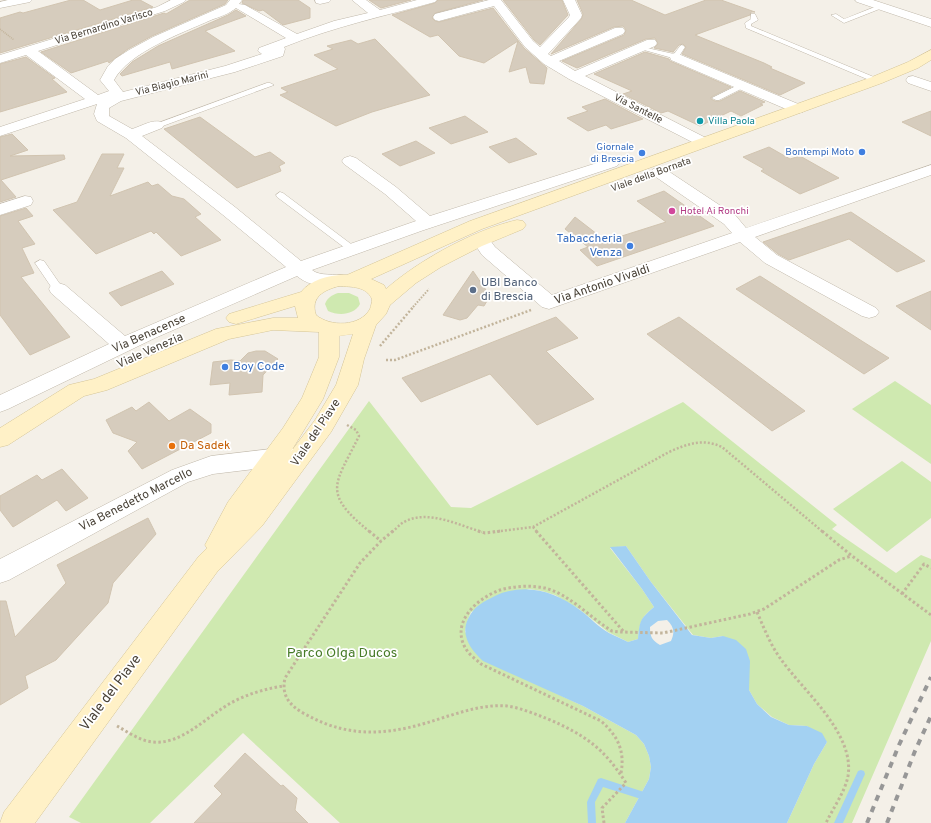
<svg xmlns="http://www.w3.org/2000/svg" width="931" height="823" font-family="Overpass,sans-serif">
	<rect width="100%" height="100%" fill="#f4f0e8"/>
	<g fill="#cfe9b0">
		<path d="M338,293H349L358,297L360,304C354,315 339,316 328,311L325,304C327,298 332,295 338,293Z"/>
		<path d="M895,381L931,405V464L852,409Z"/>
		<path d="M369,401L451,507L471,508L683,402L837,525L832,529L896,573L921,555L931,559V641L852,823H787L814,764L827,742L807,726L789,725L772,717L757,704L749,690V675L723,636L711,638L693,635L651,582L626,546L610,548L642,589L654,607C640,618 640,623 638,639L628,642L608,632L579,609L555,595L542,591L529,589L471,612L467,622L465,632L553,692L583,706L636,735L644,744L649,756L651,767L649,779L625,823H340L243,733L150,823H81L69,817Z"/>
		<path d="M902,461L931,482V518L887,552L833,509Z"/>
	</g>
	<path fill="#a3d1f2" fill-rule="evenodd" d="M626,546L651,582L692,635L711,638L723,636L736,640L746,649L750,661L749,690L757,704L771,717L789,725L807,726L822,733L827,742L814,764L787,823H625L649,779L651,767L649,756L644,744L636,735L583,706L483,661C471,650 460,635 468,619C474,606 483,602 495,596C525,582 555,591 580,610C590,617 598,627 609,633C615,636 622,639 628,642L638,639C640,621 639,620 654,607L642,589L610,547ZM667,620C674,627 675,632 671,641L660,645C652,640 650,637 650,627L658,621Z"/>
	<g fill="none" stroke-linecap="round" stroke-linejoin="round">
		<g fill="#a3d1f2" fill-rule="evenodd">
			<path d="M861,770L864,771L865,774L843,823H834L858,771Z"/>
			<path d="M601,778L644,792L645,795L644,798L641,799L603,787L595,802L596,823H588L587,802L598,779Z"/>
		</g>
	</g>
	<g fill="#d6ccbd" stroke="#d1c4b0">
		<path d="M71,0H83L100,10L133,0H140L153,7L0,53V18L20,12L23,13Z"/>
		<path d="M190,0H228L225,4L152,36L128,49L109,63L108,61L71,73L41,52L164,13L166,14Z"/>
		<path d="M243,0H298L310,8V18L283,25L263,10L259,11L242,3Z"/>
		<path d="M369,0H411L381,8Z"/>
		<path d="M438,0H483L435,13L432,18L435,21L439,22L493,8L524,48L547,68L544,84L530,83L526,67L509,72L518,41L484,63L459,56L438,35L430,37L392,15L435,3Z"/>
		<path d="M503,0H562L568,15L540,45L534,40Z"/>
		<path d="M577,0H631L665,15L706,0H721L755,12H751L750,15L695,35L764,63L772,67L770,68L805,83L780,95L682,54L686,47L683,44L679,45L673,52L654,48L658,44L655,38L646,39L577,68L562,61L624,35L626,30L623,26L614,27L551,54L582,18L583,14Z"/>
		<path d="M236,10L246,16L205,31L235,51L172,69L170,62L122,76L120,74L132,62L158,46L228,15Z"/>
		<path d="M375,39L430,95L372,112L336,126L280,95L288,92L281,88L338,69L314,55L333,49L327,46L351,40L358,44Z"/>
		<path d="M645,52L669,59L670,61L731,87L711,97V99L715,101H720L740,91L765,102L760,104L763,105L741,116L731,111L700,126L668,111L661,113L623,94L632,91L594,74Z"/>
		<path d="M26,57L55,78L52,79L67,92L0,112V64Z"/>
		<path d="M605,99L643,119L611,129L606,125L588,131L567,118L588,111L582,107Z"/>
		<path d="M931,111V136L902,122Z"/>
		<path d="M465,116L488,132L451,144L429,128Z"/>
		<path d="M200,117L255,157L270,152L285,163L279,166L281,171L237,188L164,129Z"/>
		<path d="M12,134L28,150L10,156L64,155L65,159L1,180L16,197L0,202V137Z"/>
		<path d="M516,138L537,154L509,163L489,147Z"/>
		<path d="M416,141L435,153L400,166L382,154Z"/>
		<path d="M769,147L790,159L800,156L839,178L800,194L761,171L764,169L743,157Z"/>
		<path d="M102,154H124L117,168H124L110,196L148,182L152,186L158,184L172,196L184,199L201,214L195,217L221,240L181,256L156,232L154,234L151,231L96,254L53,210L77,202Z"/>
		<path d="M664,191L714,226L597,266L580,250L588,247L565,229L575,217L606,241L666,222L637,201Z"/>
		<path d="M26,208L33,216L18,221L35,244L22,248L34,273L21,277L70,337L30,355L0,315V216Z"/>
		<path d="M851,212L925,261L897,272L849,239L789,260L778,254L763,242Z"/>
		<path d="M162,271L174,284L121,306L109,293Z"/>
		<path d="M473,271L490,296L484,306L478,305L467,318L460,320L443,315Z"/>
		<path d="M760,276L865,343L889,358L864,374L736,289Z"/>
		<path d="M931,291V330L896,306Z"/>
		<path d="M556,317L578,338L546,351L594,399L537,425L490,374L421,402L402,378Z"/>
		<path d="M679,317L805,411L772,431L647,334Z"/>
		<path d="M256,351H265L278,359L263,375L262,392L229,395L230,383L210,385L213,362L231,360L240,361L248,353Z"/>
		<path d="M149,402L169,421L190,409L211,424V433L142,469L128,451L137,442L113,433L106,420L132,407L136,411Z"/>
		<path d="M62,469L88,498L66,511L57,500L13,527L0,510V496L37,475L42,480Z"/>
		<path d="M148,518L156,534L113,583L108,603L56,660L25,676L28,688L0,705V601H6L15,637L66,583L57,565Z"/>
		<path d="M245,753L281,786L283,785L297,798L295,810L308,823H194L222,794L214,786Z"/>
	</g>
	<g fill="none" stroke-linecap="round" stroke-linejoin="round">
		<g stroke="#c0b8aa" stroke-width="1">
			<g id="lane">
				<path d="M880,5L883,7L882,8L844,23L831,15L836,14L844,19Z"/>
				<path d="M751,14H755L758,20L751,24V26L881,80L880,82H874L746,28L745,23L751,19Z"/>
				<path d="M682,45L685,47L678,58L676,59L644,50L647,48L674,54L680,46Z"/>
				<path d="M267,83H270L274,85L160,127H154L153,125Z"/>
				<path d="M740,84H746L747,86L719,100H716L712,98Z"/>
				<path d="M280,192L283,193L355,247L357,249L355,251H349L277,197L276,195Z"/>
				<path d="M40,260L44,261L62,287L63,289L62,291H54L35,263Z"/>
			</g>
		</g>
		<g stroke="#c0b8aa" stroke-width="1">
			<g id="street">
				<path d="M8,0H32L30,2L0,8V2Z"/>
				<path d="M171,0H186L184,2L165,11L38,51L98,95L109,91L100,80L108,66L115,59L129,50L153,37L226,5L230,0H242L239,4L245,5L297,34L334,21L368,13L352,0H366L380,10L417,0H437L435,2C384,16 333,27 284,47L285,49L283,56L235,72L121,101L109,108V116L132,129C142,126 152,119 162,122L164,125L162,128L142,136L235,207L301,261L416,221L385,194L344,164L342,161L344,158L350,156L356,158L396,187L430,216L600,162L601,158C608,156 615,157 619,163L617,166L421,231L312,270C321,277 334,273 346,276L348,280L346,284C329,288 310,287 297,276L155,338L8,409L0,412V395L109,344L51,293L49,289L51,285L58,283L65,285L125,336L286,267L223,215L126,138L97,121L94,114L97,104L0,136V127L85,99L26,55L0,63V55L157,7ZM236,8L286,38L259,48L258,51L262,54L225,66L123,92L114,80C129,52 182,33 211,20C219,17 229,14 236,8Z"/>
				<path d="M315,0H331L329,2L320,4L316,3Z"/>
				<path d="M489,0H501L533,41L540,47L569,17L570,15L563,0H575L582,15L581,18L548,54L551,56L615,28H623L625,31L623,34L559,61L575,71L647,40H655L657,43L655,46L585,76L708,139L711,142L708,145L703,147L698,145L569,79L544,64L525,47L494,6L439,21L435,20L433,17L435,14Z"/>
				<path d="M855,0H873L931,19V27L857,2Z"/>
				<path d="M676,53L803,106L805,109L803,112L798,113L793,112L671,60L670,57L671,54Z"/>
				<path d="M913,76L931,82V91L908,83L906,80L908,77Z"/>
				<path d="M931,165V175L755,237L777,255L876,308L879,312L876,316L869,318L862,316L765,263L740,242L549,309L542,307L482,255L472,240L475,236L481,235L487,236L495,247L552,295L732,233L724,224L653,175L651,172L653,169L659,167L665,169L736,216L746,228Z"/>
				<path d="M25,196L31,197L33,201L31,205L0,215V204Z"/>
				<path d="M288,447L296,450L300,456L296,462L288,465L213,474L188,482L9,580L0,583V559L172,470L211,456Z"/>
			</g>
		</g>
		<g stroke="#d5c597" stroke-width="1">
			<path id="secondary" d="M931,50V60L918,68L882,83L482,229L371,279L384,285L386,289C419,260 474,230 517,220L523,221L526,225L523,229L482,246L441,267L416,283L390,305L386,314L376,325L364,359L358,385L331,432L262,526L217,572L35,823H0L4,812L199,556L207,548L205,545L228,502L283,428L302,398L319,357V332L273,330L229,339L107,390L84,396L8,445L0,447V428L69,385L94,379L216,329L273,318H298L295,306L236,324L229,322L226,318L229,314L301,292C311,279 332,274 347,275L470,221L872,77L908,62ZM339,286C352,287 366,286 372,299C372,302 371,306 370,309C360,327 330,327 316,315C310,297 324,290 339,286ZM353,334L336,385L315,420L290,453L323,399L339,357V336Z"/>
		</g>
		<path stroke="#c2b49b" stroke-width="1.5" stroke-dasharray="1 1" stroke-linecap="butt" d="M0,29L14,40"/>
		<path stroke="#c2b49b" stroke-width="2" stroke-dasharray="1.5 1.5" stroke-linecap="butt" d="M413,307L429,289"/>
		<g stroke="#c2b49b" stroke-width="2.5" stroke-dasharray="2 2" stroke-linecap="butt">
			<path d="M380,346L414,306"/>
			<path d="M386,360H395L531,310"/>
			<path d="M347,425L356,430L359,436C335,485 321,492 370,532"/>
			<path d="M533,527L537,532"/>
			<path d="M392,532C396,529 400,524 404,522C428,509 458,525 482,532"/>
			<path d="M493,532L533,527L669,452C687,444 703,438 722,447L823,532"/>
		</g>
		<g stroke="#c2b49b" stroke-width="3" stroke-dasharray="2.5 2.5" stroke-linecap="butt">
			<path d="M369,531L381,541"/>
			<path d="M393,531L381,541L360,563L285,678C281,696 290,706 305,714C353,741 395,734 445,717C465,711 486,704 507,706C521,708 535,714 548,719C585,735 604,748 626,783L602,808L604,823"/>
			<path d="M478,531L485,533L501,531"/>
			<path d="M536,531L624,632"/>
			<path d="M822,531L852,556L931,615"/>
			<path d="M902,594L924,564L931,568"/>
			<path d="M757,612C764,628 770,644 780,658C803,691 855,733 848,776C845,792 833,808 826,823"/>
			<path d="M117,726C128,732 140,741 153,742C182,745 207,716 231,703C247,694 265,689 283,686"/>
			<path d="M621,773C625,751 618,736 601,721L481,664C477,660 471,656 468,652C448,625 475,599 500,590C514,586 531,585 545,588C571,595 589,617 612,631L620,632L663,633L750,614L764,609L839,560L851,556"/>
		</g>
		<use href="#lane" fill="#fff" fill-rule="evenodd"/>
		<use href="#street" fill="#fff" fill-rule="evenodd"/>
		<use href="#secondary" fill="#fff1c7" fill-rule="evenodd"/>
		<g stroke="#979797" stroke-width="4" stroke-dasharray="6 6" stroke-linecap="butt">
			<path d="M867,823L899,745L931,677"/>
			<path d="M887,823L915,751L931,716"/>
		</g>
	</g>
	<circle fill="#0f9aa8" stroke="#fff" stroke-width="1.5" cx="700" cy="121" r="4"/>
	<g fill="#3f7fe0" stroke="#fff" stroke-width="1.5">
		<circle cx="862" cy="152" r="4"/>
		<circle cx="642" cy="153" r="4"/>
		<circle cx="630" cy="246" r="4"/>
		<circle cx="225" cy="367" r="4"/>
	</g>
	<circle fill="#d1479c" stroke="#fff" stroke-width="1.5" cx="672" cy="211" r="4"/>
	<circle fill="#5c6f8a" stroke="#fff" stroke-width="1.5" cx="473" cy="290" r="4"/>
	<circle fill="#e8710a" stroke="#fff" stroke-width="1.5" cx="172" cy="446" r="4"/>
	<g text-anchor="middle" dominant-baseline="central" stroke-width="3.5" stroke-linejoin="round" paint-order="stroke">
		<g font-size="10" fill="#484136" stroke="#fff">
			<text transform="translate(104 27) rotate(-17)">Via Bernardino Varisco</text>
			<text transform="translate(172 84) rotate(-14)">Via Biagio Marini</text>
			<text transform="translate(638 109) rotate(27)">Via Santelle</text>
			<text transform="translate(651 175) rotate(-20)">Viale della Bornata</text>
		</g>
		<g font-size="10" fill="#0d838f" stroke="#fff" text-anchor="start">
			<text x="708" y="121">Villa Paola</text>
		</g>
		<g font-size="10" fill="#366cbe" stroke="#fff" text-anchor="end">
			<text x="634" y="147">Giornale<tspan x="634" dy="12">di Brescia</tspan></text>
			<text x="854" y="152">Bontempi Moto</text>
		</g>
		<g font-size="10" fill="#b23c85" stroke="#fff" text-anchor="start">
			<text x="680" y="211">Hotel Ai Ronchi</text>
		</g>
		<g font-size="12" fill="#366cbe" stroke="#fff" text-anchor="end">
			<text x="622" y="239">Tabaccheria<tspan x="622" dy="14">Venza</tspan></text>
			<text x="233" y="367" text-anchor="start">Boy Code</text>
		</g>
		<g font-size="12" fill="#4e5e75" stroke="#fff" text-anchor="start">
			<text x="481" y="283">UBI Banco<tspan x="481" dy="14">di Brescia</tspan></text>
		</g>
		<g font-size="12" fill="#484136" stroke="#fff">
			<text transform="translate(602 285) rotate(-19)">Via Antonio Vivaldi</text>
			<text transform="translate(149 334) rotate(-24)">Via Benacense</text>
			<text transform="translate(150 351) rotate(-24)">Viale Venezia</text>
			<text transform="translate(316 433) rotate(-56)">Viale del Piave</text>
			<text transform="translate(136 500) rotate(-27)">Via Benedetto Marcello</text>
		</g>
		<g font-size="12" fill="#c56008" stroke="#fff" text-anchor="start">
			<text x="180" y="446">Da Sadek</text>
		</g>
		<g font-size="14" fill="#477b28" stroke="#fff">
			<text x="342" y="653">Parco Olga Ducos</text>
		</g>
		<g font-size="14" fill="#484136" stroke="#fff">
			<text transform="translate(111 693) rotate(-53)">Viale del Piave</text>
		</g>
	</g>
</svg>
